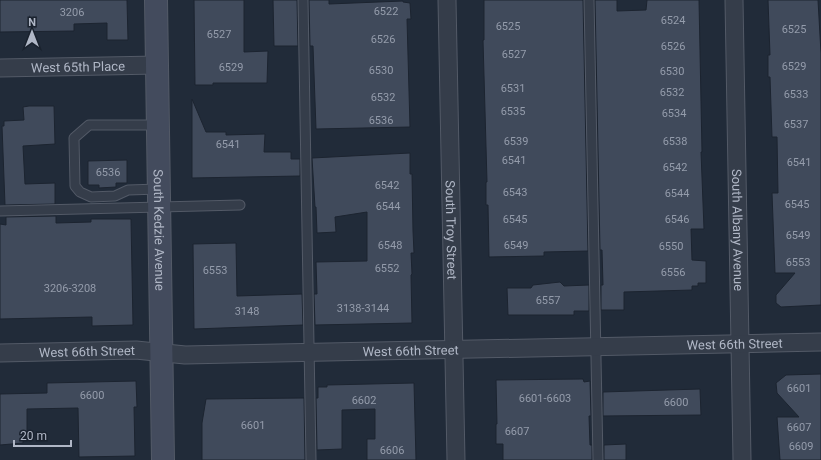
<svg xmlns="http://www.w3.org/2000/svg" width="821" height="460" font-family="Roboto,sans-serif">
	<rect width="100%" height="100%" fill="#212b39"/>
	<g fill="#404a5b" stroke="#1c2430">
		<path d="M0,0H127L128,40H107V23L74,24V31L0,32Z"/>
		<path d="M194,0H244V52L268,51L267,83H213V85H195Z"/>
		<path d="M273,0H297L298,46H274Z"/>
		<path d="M309,0H329V4L403,1V2L410,3L411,19H407L410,127L316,129L313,46H310Z"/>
		<path d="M484,0H583L588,251L544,252V256L489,257L488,205H486V182H487L483,40H484Z"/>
		<path d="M595,0H617V11L646,10L647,0H699L702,152H701L704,229H691L692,260L706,261V283H698V286H692V290L624,292V310H601V285H603L602,250H600Z"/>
		<path d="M768,0H818L821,53V305L781,307L776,303V295L795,273H775L772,193H778L777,137H772L770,77H768V55H770Z"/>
		<path d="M192,99L206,132H226V135L265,134L264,152H291V159H300V176L192,178Z"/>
		<path d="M29,106H54L55,144L23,146L25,184L55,183V204L5,205L2,126H4V121L24,120L23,107Z"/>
		<path d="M410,153V174H412L413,231L414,253H411L412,274L411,275L412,323L315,325L314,294H317L316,262L367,261V212L335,217L336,232L317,233L316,207H315L312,158Z"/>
		<path d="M127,160V183H116V187L99,188V185H88V161Z"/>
		<path d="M56,216V223L91,222V219H131L133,325L92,326V317L0,319V224L6,225V217Z"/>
		<path d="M236,243L237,296L302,294L303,325L194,329L193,244Z"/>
		<path d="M560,282L564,286L589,285V311H574V315H508L507,288H531L533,285Z"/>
		<path d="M821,374V460H780L777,417H799L777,393L776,383L786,375Z"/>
		<path d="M583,379L584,382L590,381L591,416H589L590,445H592V460H503V444H496V424H497L496,380Z"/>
		<path d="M136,381L137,407H134L135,456L79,457L78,408L27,409V438H23V443L0,445V394L47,393V383Z"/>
		<path d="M414,383L416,460H367V439H375V409L342,410V449L317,450L316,398H318V387H327V385Z"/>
		<path d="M700,389L701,415L603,416V392Z"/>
		<path d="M304,398L305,460H202V423L206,399Z"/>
		<path d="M626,444V460H604V445Z"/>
	</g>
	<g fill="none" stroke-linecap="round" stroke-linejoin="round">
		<g stroke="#535a67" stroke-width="11">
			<g id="lane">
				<path d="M303,0L311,460"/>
				<path d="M589,0L598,460"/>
				<path d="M158,125H89L74,138L75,186L80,192L91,197L115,196L128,190L159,189"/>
				<path d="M0,211L240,205"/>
			</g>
		</g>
		<g stroke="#535a67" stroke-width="19">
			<g id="street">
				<path id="s1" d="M447,0L456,460"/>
				<path id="s2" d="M734,0L742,460"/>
				<path id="s3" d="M0,68L157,65"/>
				<path id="s4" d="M0,353L136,350L185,355L821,342"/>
			</g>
		</g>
		<g stroke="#535a67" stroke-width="24">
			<g id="secondary">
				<path id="s5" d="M156,0L163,460"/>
			</g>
		</g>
		<use href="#lane" stroke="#353d4a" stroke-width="9"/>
		<use href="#street" stroke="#353d4a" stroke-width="17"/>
		<use href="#secondary" stroke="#434b5d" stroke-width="22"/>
	</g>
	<g text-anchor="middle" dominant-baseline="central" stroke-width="4" stroke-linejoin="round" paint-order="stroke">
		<g font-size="11" fill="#949cab">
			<text x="386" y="11">6522</text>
			<text x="72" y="12">3206</text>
			<text x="673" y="20">6524</text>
			<text x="508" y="26">6525</text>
			<text x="794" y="29">6525</text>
			<text x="219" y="34">6527</text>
			<text x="383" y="39">6526</text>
			<text x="673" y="46">6526</text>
			<text x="514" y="54">6527</text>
			<text x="794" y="66">6529</text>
			<text x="231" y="67">6529</text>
			<text x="381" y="70">6530</text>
			<text x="672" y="71">6530</text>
			<text x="513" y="88">6531</text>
			<text x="672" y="92">6532</text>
			<text x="796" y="94">6533</text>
			<text x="383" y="97">6532</text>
			<text x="513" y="111">6535</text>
			<text x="674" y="113">6534</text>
			<text x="381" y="120">6536</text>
			<text x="796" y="124">6537</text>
			<text x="516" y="141">6539</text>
			<text x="675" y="141">6538</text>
			<text x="228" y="144">6541</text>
			<text x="514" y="160">6541</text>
			<text x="799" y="162">6541</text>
			<text x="675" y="167">6542</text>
			<text x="108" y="172">6536</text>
			<text x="387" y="185">6542</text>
			<text x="515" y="192">6543</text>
			<text x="677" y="193">6544</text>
			<text x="797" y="204">6545</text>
			<text x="388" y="206">6544</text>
			<text x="515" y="219">6545</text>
			<text x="677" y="219">6546</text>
			<text x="798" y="235">6549</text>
			<text x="390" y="245">6548</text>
			<text x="516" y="245">6549</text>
			<text x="671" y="246">6550</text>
			<text x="798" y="262">6553</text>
			<text x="387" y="268">6552</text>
			<text x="215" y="270">6553</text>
			<text x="673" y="272">6556</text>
			<text x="70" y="288">3206-3208</text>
			<text x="548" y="300">6557</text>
			<text x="363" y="308">3138-3144</text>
			<text x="247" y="311">3148</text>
			<text x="799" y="388">6601</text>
			<text x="92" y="395">6600</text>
			<text x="545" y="398">6601-6603</text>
			<text x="364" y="400">6602</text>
			<text x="676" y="402">6600</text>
			<text x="253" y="425">6601</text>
			<text x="799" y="427">6607</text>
			<text x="517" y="431">6607</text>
			<text x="801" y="446">6609</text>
			<text x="392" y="450">6606</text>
		</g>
		<g font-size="13" fill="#b0b7c6" stroke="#1a222e">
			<text stroke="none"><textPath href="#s3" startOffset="78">West 65th Place</textPath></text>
			<text stroke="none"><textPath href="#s5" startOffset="230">South Kedzie Avenue</textPath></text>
			<text stroke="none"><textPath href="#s1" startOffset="230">South Troy Street</textPath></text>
			<text stroke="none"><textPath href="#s2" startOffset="230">South Albany Avenue</textPath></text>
			<text stroke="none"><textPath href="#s4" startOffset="735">West 66th Street</textPath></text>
			<text stroke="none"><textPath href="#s4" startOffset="87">West 66th Street</textPath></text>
			<text stroke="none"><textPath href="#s4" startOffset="411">West 66th Street</textPath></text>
		</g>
	</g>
	<g transform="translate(32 32)" stroke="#1a222e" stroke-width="3" paint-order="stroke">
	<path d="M0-3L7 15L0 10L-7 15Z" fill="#b0b7c6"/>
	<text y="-6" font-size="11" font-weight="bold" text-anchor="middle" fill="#b0b7c6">N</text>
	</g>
	<path d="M14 440v6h57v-6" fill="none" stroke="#b0b7c6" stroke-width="2"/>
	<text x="20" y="440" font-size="12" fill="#b0b7c6" stroke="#1a222e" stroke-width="3" paint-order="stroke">20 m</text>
</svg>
